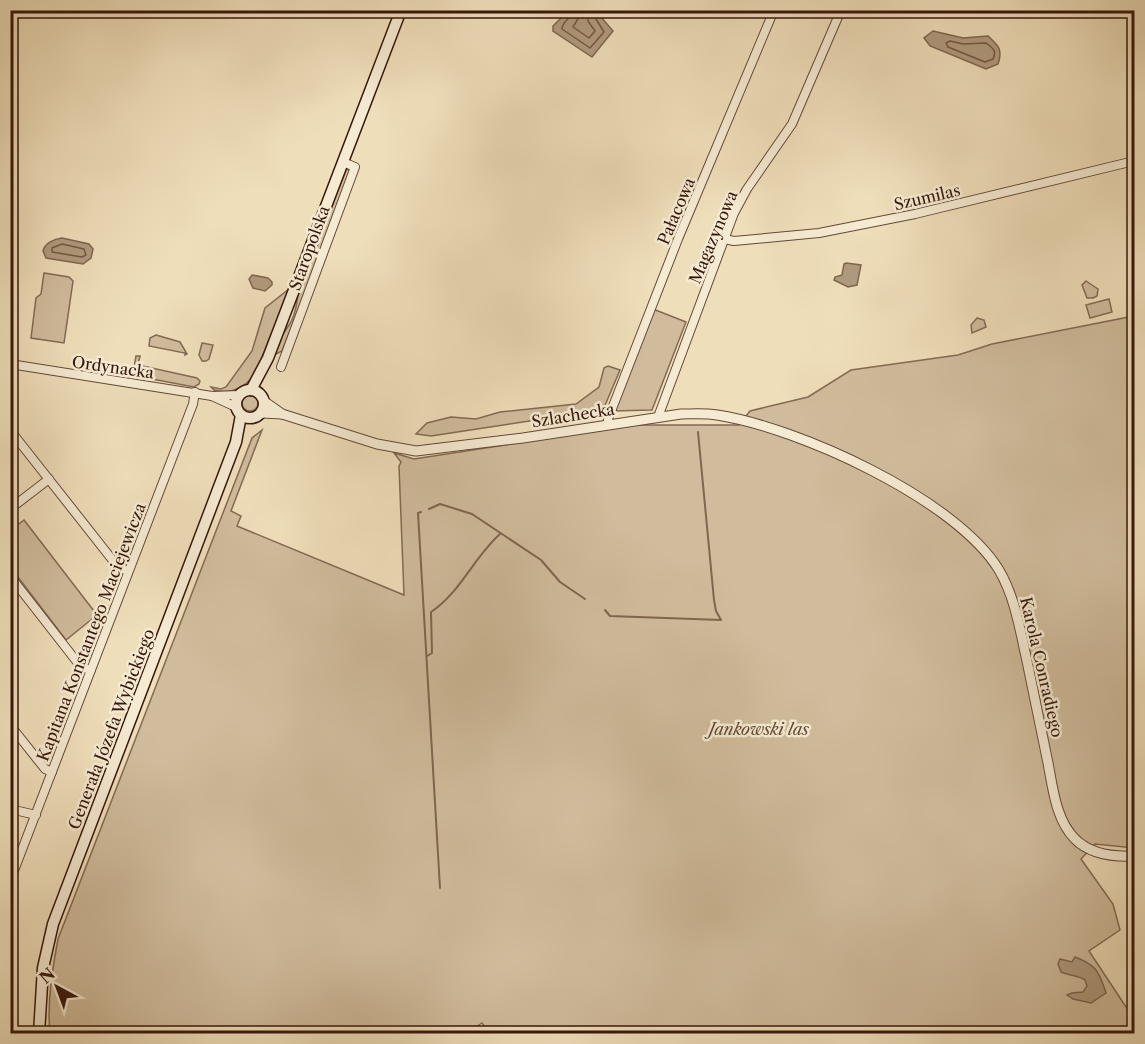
<svg xmlns="http://www.w3.org/2000/svg" width="1145" height="1044" font-family="'Libre Caslon Text',serif">
	<rect width="100%" height="100%" fill="#efdeba"/>
	<filter id="stains"><feTurbulence type="fractalNoise" baseFrequency=".00333" numOctaves="4"/><feColorMatrix values="0 0 0 0 .2 0 0 0 0 .09 0 0 0 0 .02 0 0 0 .5 -.17"/></filter>
	<radialGradient id="worn" r=".72"><stop offset=".6" stop-color="#630" stop-opacity="0"/><stop offset="1" stop-color="#630" stop-opacity=".3"/></radialGradient>
	<g fill="#d0bc9c" stroke="#836a54" stroke-width="1.5">
		<path d="M346,169L349,170L351,174L282,351L274,355C277,343 282,335 289,325C296,315 297,300 299,288Z"/>
		<path d="M44,273L69,277L73,281L64,343L31,338L36,298L41,294Z"/>
		<path d="M1086,281L1098,289L1097,296L1093,298H1087L1082,285Z"/>
		<path d="M289,289L256,372C247,387 232,395 214,390L211,387L221,389L226,387L252,351L265,308Z"/>
		<path d="M1109,299L1112,312L1090,318L1086,305Z"/>
		<path d="M653,309L686,322L652,410L612,411Z"/>
		<path d="M1134,316V848L1095,844L1081,859L1113,904L1120,930L1089,951L1128,1010L1134,1006V1033L490,1034L482,1023L470,1031L471,1034H50C47,1001 52,971 58,939L252,438L262,430L231,511L241,516L237,526L404,595L399,466L401,462L394,453L414,459L636,425H739L750,411L808,397L851,370L958,355L992,344Z"/>
		<path d="M977,318L984,320L986,327L972,333L971,325Z"/>
		<path d="M156,335L180,342L187,354L185,355V353L149,346L150,338Z"/>
		<path d="M202,343L213,345L209,359L206,361H202L199,355Z"/>
		<path d="M136,356H140L138,365L197,378L200,381L199,384L194,387L136,376L133,373Z"/>
		<path d="M86,363L127,369L123,375L85,369Z"/>
		<path d="M608,366L620,370L603,410L431,436L416,434L427,423L451,417L476,419L500,412L576,404L599,387L604,368Z"/>
		<circle cx="250" cy="403" r="8"/>
		<path d="M24,520L97,615L66,640L11,568V530Z"/>
	</g>
	<g fill="#b09a7e" stroke="#7f6650" stroke-width="1.5">
		<path d="M607,11L601,17L613,31L592,57L553,31V26L568,11Z"/>
		<path d="M933,31L963,38L988,36C999,46 1003,50 998,64L986,69L930,46L924,38Z"/>
		<path d="M62,238L89,244L93,249L91,258L83,264L46,258L43,251C45,243 54,239 62,238Z"/>
		<path d="M846,263L861,265L857,285L848,287L834,280L835,277L842,275L844,264Z"/>
		<path d="M252,275L268,278L272,282V285L265,291L253,288L249,279Z"/>
		<path d="M1075,957C1096,965 1099,971 1106,993L1091,1003L1073,999L1067,995L1072,993L1083,992L1087,986L1085,980C1077,975 1070,976 1061,972L1058,964L1060,959L1072,962Z"/>
	</g>
	<g fill="none" stroke-linecap="round" stroke-linejoin="round">
		<g stroke="#735844" stroke-width="1.5">
			<path d="M572,10C572,19 562,21 562,29L590,48L604,32L596,19L599,10"/>
			<path d="M580,10L579,17L573,27L589,38L595,31L588,21L589,10"/>
			<path d="M950,41L963,44L986,43C993,48 997,51 993,59L985,62L948,47L946,43Z"/>
			<path d="M62,244L84,249L86,255L82,257L52,252V248Z"/>
		</g>
		<g stroke="#7f6650" stroke-width="2">
			<path d="M429,509L440,504L472,514L541,560L560,582L585,599"/>
			<path d="M421,512L418,513L440,888"/>
			<path d="M605,610L610,616L721,620L716,611L714,600L698,432"/>
			<path d="M427,656L432,653L431,612C460,593 474,557 500,534"/>
		</g>
		<g stroke="#644937" stroke-width="10">
			<g id="minor">
				<path d="M724,239L734,241L819,233L915,214L1134,161"/>
				<path d="M10,364L212,396L239,395"/>
				<path d="M281,367L355,167L343,162"/>
				<path d="M212,396L236,407"/>
				<path d="M658,417L734,213L747,189L792,124L841,10"/>
				<path d="M608,425V419L678,239L774,10"/>
				<path d="M10,430L118,567L128,571"/>
				<path d="M10,509L49,479"/>
				<path d="M10,576L81,667L91,670"/>
				<path d="M10,725L45,769L52,772"/>
				<path d="M10,809L36,815"/>
				<path d="M10,881L193,404L195,392"/>
			</g>
		</g>
		<g stroke="#644937" stroke-width="11">
			<g id="tertiary">
				<path d="M265,402L282,414"/>
				<path d="M262,413L282,414L377,444L416,451L523,438L681,414C693,414 705,413 717,415C797,427 956,499 999,570C1015,597 1020,630 1027,661C1034,695 1041,729 1048,763C1053,789 1056,820 1075,839C1091,855 1114,857 1134,856"/>
			</g>
		</g>
		<g stroke="#36170b" stroke-width="13">
			<g id="secondary">
				<circle cx="250" cy="404" r="14"/>
				<path d="M251,390L268,358L401,10"/>
				<path d="M39,1034L43,968L53,924L236,442L241,415"/>
			</g>
		</g>
		<use href="#minor" stroke="#f5ead2" stroke-width="8"/>
		<use href="#tertiary" stroke="#f5ead2" stroke-width="9"/>
		<use href="#secondary" stroke="#f5ead2" stroke-width="10"/>
	</g>
	<g text-anchor="middle" dominant-baseline="central" stroke-width="5" stroke-linejoin="round" paint-order="stroke">
		<g font-size="16" fill="#36170b" stroke="#f5ead2">
			<text transform="translate(927 197) rotate(-13)">Szumilas</text>
			<text transform="translate(676 211) rotate(-67)">Pałacowa</text>
			<text transform="translate(713 237) rotate(-67)">Magazynowa</text>
			<text transform="translate(309 248) rotate(-70)">Staropolska</text>
			<text transform="translate(113 367) rotate(8)">Ordynacka</text>
			<text transform="translate(573 415) rotate(-9)">Szlachecka</text>
			<text transform="translate(91 632) rotate(-69)">Kapitana Konstantego Maciejewicza</text>
			<text transform="translate(1042 667) rotate(77)">Karola Conradiego</text>
			<text transform="translate(111 729) rotate(-69)">Generała Józefa Wybickiego</text>
		</g>
		<g font-size="16" font-style="italic" fill="#644936" stroke="#f5ead2">
			<text x="759" y="729">Jankowski las</text>
		</g>
	</g>
	<rect width="1145" height="1044" fill="none" stroke="#efdeba" stroke-width="36"/>
	<rect x="12" y="12" width="1121" height="1020" fill="none" stroke="#36170b" stroke-width="3"/>
	<rect x="18" y="18" width="1109" height="1008" fill="none" stroke="#36170b" stroke-width="1.5"/>
	<g transform="translate(57 987) rotate(319)" stroke="#f5ead2" stroke-width="4.5" paint-order="stroke">
	<path d="M0-4.5L10 22L0 15L-10 22Z" fill="#36170b"/>
	<text y="-9" font-size="16" font-weight="bold" text-anchor="middle" fill="#36170b">N</text>
	</g>
	<rect width="100%" height="100%" filter="url(#stains)"/>
	<rect width="100%" height="100%" fill="url(#worn)"/>
</svg>
